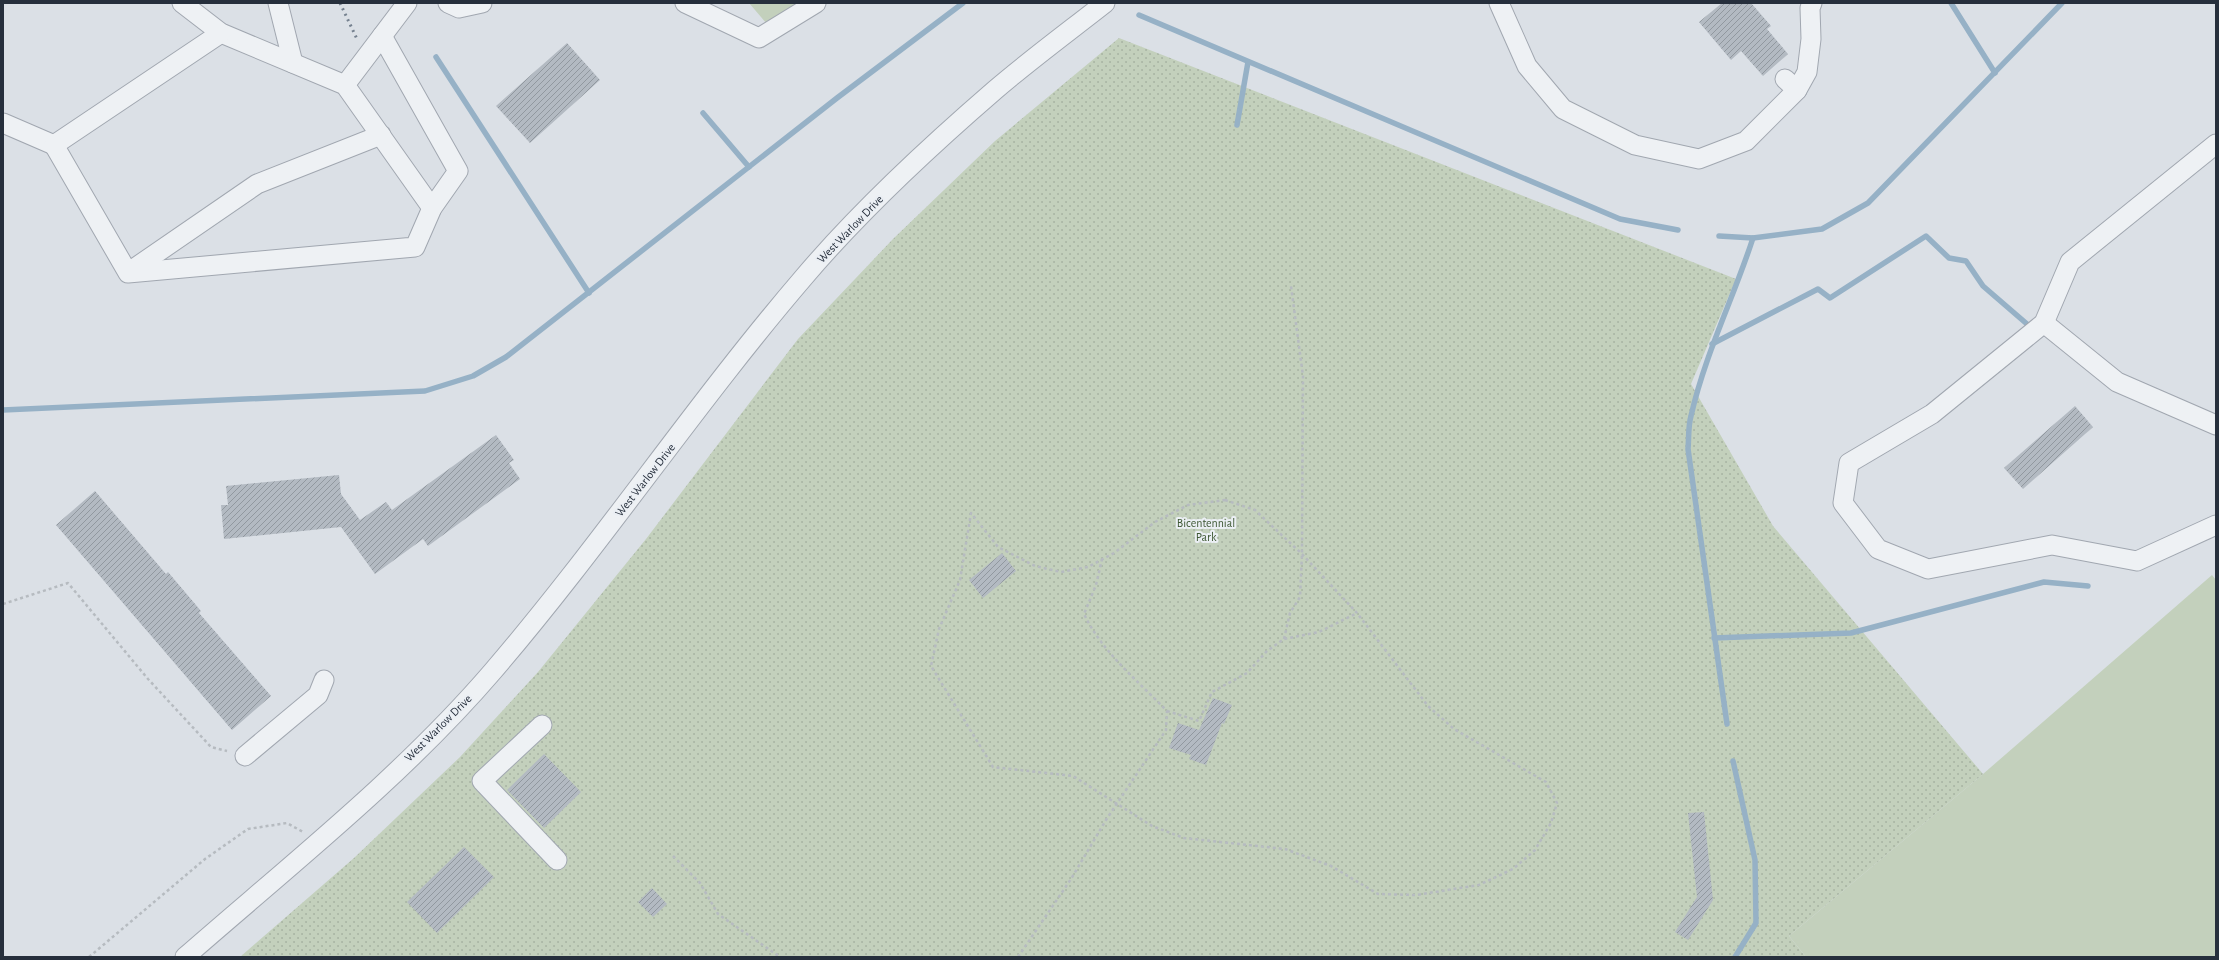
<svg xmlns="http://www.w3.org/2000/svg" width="2219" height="960" font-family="'Alegreya Sans',sans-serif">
	<defs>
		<pattern id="park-dots" width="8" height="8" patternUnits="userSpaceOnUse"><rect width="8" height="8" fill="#c3d0bc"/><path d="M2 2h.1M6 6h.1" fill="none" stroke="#a7b3a2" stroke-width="1.8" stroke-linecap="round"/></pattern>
		<pattern id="building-hatch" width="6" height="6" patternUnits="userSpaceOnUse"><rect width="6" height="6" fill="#b3bac2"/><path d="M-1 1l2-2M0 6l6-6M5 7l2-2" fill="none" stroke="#91989f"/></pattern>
	</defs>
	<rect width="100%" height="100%" fill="#dbe0e6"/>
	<g fill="#c3d0bc">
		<path d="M749,3H798L767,24Z"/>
		<path d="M2212,575L2216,580V957H1806L1789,936L1983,774Z"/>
	</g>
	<path fill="url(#park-dots)" d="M1119,38L1736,279L1691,384L1773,526L1983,774L1789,936L1806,957H240L354,858L460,757L538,672L646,539L798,339L893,239L995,141Z"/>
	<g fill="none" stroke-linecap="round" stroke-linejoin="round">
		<g stroke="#96b1c6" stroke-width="5.5">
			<path d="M1951,3L1995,73"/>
			<path d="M1139,15L1620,219L1678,230"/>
			<path d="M436,57L589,293"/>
			<path d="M703,113L749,167"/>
			<path d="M1237,125L1248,62"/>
			<path d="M1719,236L1753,238L1822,229L1868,203L2062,3"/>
			<path d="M1712,344L1818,289L1830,298L1926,236L1949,258L1966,261L1983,286L2027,324"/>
			<path d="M3,410L425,391L473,376L506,357L837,98L963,3"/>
			<path d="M1714,638L1851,633L2044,582L2088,586"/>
			<path d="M1727,724L1688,449C1689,438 1688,426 1691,416C1705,354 1734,297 1753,238"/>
			<path d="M1733,761L1755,860L1756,923L1735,957"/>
		</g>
	</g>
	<g fill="url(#building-hatch)">
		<path d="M1722,3H1751L1771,26L1767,29L1788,54L1763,76L1741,51L1731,60L1699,22Z"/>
		<path d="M567,43L600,80L530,143L496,106Z"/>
		<path d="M2075,406L2093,427L2023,489L2004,468Z"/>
		<path d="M496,435L514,460L509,463L520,479L428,546L423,539L375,574L341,527L224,539L221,505H228L226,486L339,475L341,494L360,520L386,502L392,510Z"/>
		<path d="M95,491L166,574L168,572L201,611L199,613L271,696L232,730L56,525Z"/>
		<path d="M1002,553L1016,571L983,598L969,580Z"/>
		<path d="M1213,698L1232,705L1224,724L1222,723L1206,765L1189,759L1191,755L1169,748L1178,723L1199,730Z"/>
		<path d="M544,754L581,792L544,828L507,790Z"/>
		<path d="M1704,812L1713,900L1688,940L1675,932L1697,897L1688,813Z"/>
		<path d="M464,847L494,877L437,933L407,902Z"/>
		<path d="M652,888L667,904L653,917L638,902Z"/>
	</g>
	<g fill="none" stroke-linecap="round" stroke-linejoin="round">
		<g stroke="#a1a7b0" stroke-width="21">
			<g id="minor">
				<path d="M182,3L221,33L345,85L432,208"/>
				<path d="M278,3L293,63"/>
				<path d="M448,3L459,8L482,3"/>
				<path d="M685,3L759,38L816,3"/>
				<path d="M1499,3L1527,66L1563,109L1635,145L1699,159L1746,141L1797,90L1807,72L1811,39L1810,8L1812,3"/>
				<path d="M1785,79L1797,90"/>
				<path d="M345,85L407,3"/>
				<path d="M3,123L54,145L221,33"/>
				<path d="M2216,144L2070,262L2044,323L1932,414L1849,463L1843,503L1878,549L1928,569L2052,545L2137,561L2216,525"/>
				<path d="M54,145L128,273L415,247L432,208L458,171L382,36"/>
				<path d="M129,272L257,184L381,135"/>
				<path d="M2044,323L2117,382L2216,425"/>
				<path d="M542,725L482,781L557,860"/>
				<path d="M245,756L318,695L324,680"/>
				<path d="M185,957C289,866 403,776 493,671C602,544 695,404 804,277C860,211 929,147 995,90C1030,60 1068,32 1105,3"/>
			</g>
		</g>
		<g stroke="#b6bbc0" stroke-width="2.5" stroke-dasharray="3 3" stroke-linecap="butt">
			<path d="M1225,500L1255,510L1302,554L1357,613L1428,706L1454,729L1546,782L1557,803L1551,823L1535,850L1513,869L1479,885L1416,895L1378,894L1331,866L1285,849L1184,838L1152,826L1073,776L993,767L931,666L939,629L960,580L971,513L998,547L1035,566L1061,572L1088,567L1114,553L1155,522L1188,505Z"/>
			<path d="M3,604L68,583L148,679L211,747L227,751"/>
			<path d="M1284,639L1290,613L1300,597L1302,554L1303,376L1291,286"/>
			<path d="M1167,711L1199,721L1212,692L1247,673L1267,651L1284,639L1319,632L1357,613"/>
			<path d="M673,856L700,883L718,914L780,957"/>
			<path d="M89,957L205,859L248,829L287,823L303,832"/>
			<path d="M1018,957L1071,879L1106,820L1166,730L1167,711C1138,681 1102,652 1084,614L1096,585L1102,559"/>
		</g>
		<use href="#minor" stroke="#eef1f4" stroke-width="19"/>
		<path stroke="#75818f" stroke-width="3" stroke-dasharray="2 4" stroke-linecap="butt" d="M340,3L357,39"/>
	</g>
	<g text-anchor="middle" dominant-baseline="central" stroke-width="4" stroke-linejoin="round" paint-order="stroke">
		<g font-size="12" fill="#262f3c" stroke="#ebeff4">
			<text transform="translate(850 229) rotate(-46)">West Warlow Drive</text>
			<text transform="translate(645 480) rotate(-52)">West Warlow Drive</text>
			<text transform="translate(438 728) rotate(-45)">West Warlow Drive</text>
		</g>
		<g font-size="12" fill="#3d5733" stroke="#ebeff4">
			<text x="1206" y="523">Bicentennial<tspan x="1206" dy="14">Park</tspan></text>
		</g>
	</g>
	<rect width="2219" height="960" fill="none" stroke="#262f3c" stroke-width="8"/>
</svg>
